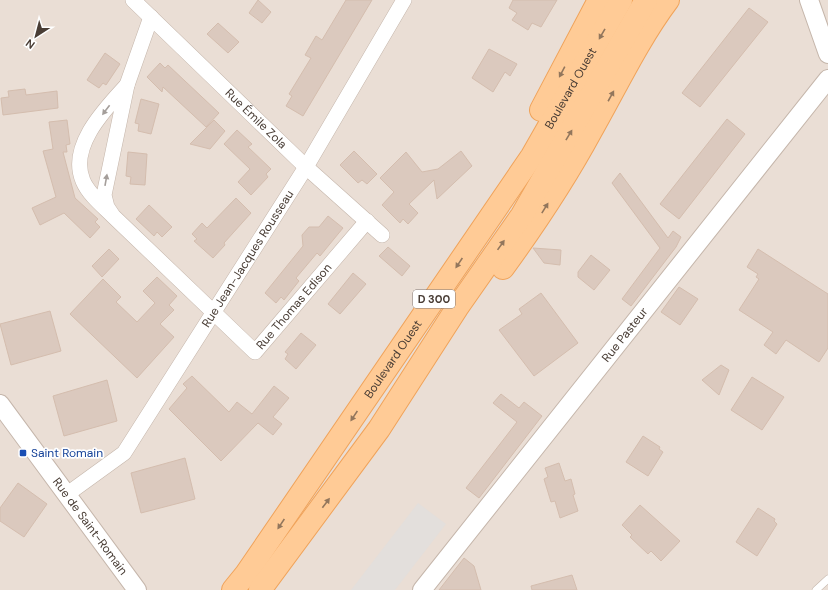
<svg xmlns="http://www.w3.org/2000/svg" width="828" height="590" font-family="'DM Sans',sans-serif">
	<rect width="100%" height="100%" fill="#f5eee7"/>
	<rect fill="#eaded5" x="0" y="0" width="828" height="590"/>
	<path fill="#e3dfdc" d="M418,503L446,524L395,590H351Z"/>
	<g fill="#dbc9be" stroke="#d4bdae">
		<path d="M258,0L271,12L262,23L249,13Z"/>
		<path d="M346,0H372L303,116L286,106L292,96L289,94L311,58L305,55L316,36L322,40Z"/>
		<path d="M513,0H557L541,27L532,23L528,30L512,20L517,13L509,8Z"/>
		<path d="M749,8L768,22L700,107L682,93Z"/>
		<path d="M218,23L239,42L228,53L207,34Z"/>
		<path d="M489,49L517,64L510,76L505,72L493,92L472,78Z"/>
		<path d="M105,53L120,64L106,85L103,83L99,88L87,80Z"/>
		<path d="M160,63L165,68L168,65L219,113L206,127L163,87L162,92L147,77Z"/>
		<path d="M25,89L26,95L57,91L58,108L3,115L1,98L9,97L8,91Z"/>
		<path d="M141,99L159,104L151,134L138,131L139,124L135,123Z"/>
		<path d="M727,119L745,134L679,219L660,204Z"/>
		<path d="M67,120L70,144L66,145L67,152H63L75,198L98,219L95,222L100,227L90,238L64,213L40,225L32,208L56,197L43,151L53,149L49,122Z"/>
		<path d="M214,120L225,131L210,149L190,144Z"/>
		<path d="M237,130L252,144L248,147L271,169L266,174L268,177L251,195L238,182L250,169L224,144Z"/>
		<path d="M354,151L377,174L367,184L362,180L358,183L340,165Z"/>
		<path d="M461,151L472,166L437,199L434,180L409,204L418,213L408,224L403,219L400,223L382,205L394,192L380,178L406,152L422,172L438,169Z"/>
		<path d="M128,152L147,154L145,185L130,184L131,177L126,176Z"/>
		<path d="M620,173L668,238L673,231L681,237L676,247L631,306L622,299L660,248L612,183Z"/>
		<path d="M236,198L251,213L224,243L225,245L213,258L194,241L197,239L192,234L202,223L207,228Z"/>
		<path d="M149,205L172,227L162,237L157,232L154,236L136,219Z"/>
		<path d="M328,216L343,228L320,256L317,253L296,278L299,281L284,300L281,297L276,303L265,293L303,246L302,235L309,227H319Z"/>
		<path d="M388,247L410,266L402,276L379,256Z"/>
		<path d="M533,248L561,250L560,265L544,263Z"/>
		<path d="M109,249L119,259L102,277L92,266Z"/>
		<path d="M758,249L828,294V348L819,362L786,340L776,354L764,345L773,332L739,310L759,279L756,277L758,274L747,267Z"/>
		<path d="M591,255L610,270L594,290L578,277V272Z"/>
		<path d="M353,273L366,284L340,314L328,304Z"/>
		<path d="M157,277L177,296L169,305L174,310L160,324L174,337L137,378L70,314L103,279L121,297L116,302L137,322L155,303L143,291Z"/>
		<path d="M679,287L698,299L680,325L661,312Z"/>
		<path d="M541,293L578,343L534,376L499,330L522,314L519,309Z"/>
		<path d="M50,311L61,351L11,365L0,324Z"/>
		<path d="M301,333L316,345L296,369L285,359L288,354L285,352Z"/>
		<path d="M721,365L729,370L719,395L702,380Z"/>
		<path d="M192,376L229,412L237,402L252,414L274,386L289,398L273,417L282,424L273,435L258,423L221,461L169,409L187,388L183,384Z"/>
		<path d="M752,377L784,397L762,430L731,410Z"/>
		<path d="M107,380L117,421L64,436L53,396Z"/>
		<path d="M501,394L519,408L524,402L542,416L479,498L466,488L517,422L493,403Z"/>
		<path d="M643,436L660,447L659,449L663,452L648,476L626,462Z"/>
		<path d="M185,458L195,499L141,513L131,473Z"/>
		<path d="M559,463L565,481L571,479L575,494L573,495L578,511L560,518L555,501L551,502L544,479L548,477L545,468Z"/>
		<path d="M18,483L47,504L24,537L0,521V508Z"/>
		<path d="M640,505L680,541L661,561L651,551L648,554L630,537L632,535L622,525Z"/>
		<path d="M758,508L775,519L774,521L777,524L757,556L736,542Z"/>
		<path d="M464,558L474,566L481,590H439Z"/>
		<path d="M572,575L577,590H532L531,586Z"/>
	</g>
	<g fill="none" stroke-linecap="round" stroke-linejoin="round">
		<g stroke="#c5b6ab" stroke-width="8">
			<path id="service" d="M816,590L828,579"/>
		</g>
		<g stroke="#c5b6ab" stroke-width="16">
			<g id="minor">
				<path id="s1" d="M133,0L306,167L382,235"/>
				<path d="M127,85L151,17"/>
				<path id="s2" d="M113,216L107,207L104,195L127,85C106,108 68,146 83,181C89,195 103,206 113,216L255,352L367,221"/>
				<path id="s3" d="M66,495L124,453L306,167L404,0"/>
			</g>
		</g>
		<g stroke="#c5b6ab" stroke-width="20">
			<g id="tertiary">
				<path d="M809,0L828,54"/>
				<path id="s4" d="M0,404L137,590"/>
				<path id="s5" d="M422,590L828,79"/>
			</g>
		</g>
		<g stroke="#f0a35a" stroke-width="24">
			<g id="primary">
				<path d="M541,110L599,0"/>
				<path d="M503,268C535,224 565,179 591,131C616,87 638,40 668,0"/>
				<path id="s6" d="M233,590L246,574L532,156L621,0"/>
				<path d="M260,590L379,429L457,308L522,215L646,0"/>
			</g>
		</g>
		<use href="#service" stroke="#fff" stroke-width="7"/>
		<use href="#minor" stroke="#fff" stroke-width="15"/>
		<use href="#tertiary" stroke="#fff" stroke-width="18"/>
		<use href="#primary" stroke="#ffcb96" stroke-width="22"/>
	</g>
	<defs><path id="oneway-solid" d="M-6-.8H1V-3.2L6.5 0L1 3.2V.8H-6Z"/></defs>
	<g fill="#92765c">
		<use href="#oneway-solid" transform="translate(602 34) rotate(120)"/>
		<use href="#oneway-solid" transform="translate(562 72) rotate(118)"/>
		<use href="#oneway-solid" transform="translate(611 96) rotate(-61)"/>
		<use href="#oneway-solid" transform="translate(569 135) rotate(-59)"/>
		<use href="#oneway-solid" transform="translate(545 208) rotate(-58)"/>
		<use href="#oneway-solid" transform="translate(501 245) rotate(-55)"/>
		<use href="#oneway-solid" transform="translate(459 263) rotate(124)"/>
		<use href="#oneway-solid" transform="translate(354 416) rotate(124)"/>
		<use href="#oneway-solid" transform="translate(326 503) rotate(-53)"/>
		<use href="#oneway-solid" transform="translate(281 524) rotate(124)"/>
	</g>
	<g fill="#a49e9a">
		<use href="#oneway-solid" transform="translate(106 110) rotate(127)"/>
		<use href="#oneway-solid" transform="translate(106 180) rotate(-80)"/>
	</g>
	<rect fill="#1a4fb4" stroke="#fff" stroke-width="1.5" x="19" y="449" width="8" height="8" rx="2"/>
	<g text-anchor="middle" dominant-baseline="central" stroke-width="3.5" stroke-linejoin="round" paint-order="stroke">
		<rect fill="#fff" stroke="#807772" stroke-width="1" x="413" y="290" width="42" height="18" rx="3"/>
		<g font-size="11" font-weight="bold" fill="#493d35">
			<text x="434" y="299">D 300</text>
		</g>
		<g font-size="12" fill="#493d35" stroke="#fff">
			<text stroke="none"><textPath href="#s6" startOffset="605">Boulevard Ouest</textPath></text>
			<text stroke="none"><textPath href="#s1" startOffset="171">Rue Émile Zola</textPath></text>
			<text stroke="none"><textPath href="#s3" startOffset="302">Rue Jean-Jacques Rousseau</textPath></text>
			<text stroke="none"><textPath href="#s2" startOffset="550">Rue Thomas Edison</textPath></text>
			<text stroke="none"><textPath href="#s5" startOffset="326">Rue Pasteur</textPath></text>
			<text stroke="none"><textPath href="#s6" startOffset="281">Boulevard Ouest</textPath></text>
			<text stroke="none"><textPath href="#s4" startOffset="152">Rue de Saint-Romain</textPath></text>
		</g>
		<g font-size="12" fill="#164399" stroke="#fff" text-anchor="start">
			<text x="31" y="453">Saint Romain</text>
		</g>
	</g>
	<g transform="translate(36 36) rotate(216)" stroke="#ffffff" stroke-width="3" paint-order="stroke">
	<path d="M0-3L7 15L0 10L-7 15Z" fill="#493d35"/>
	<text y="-6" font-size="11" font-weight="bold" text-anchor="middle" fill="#493d35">N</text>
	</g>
</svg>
